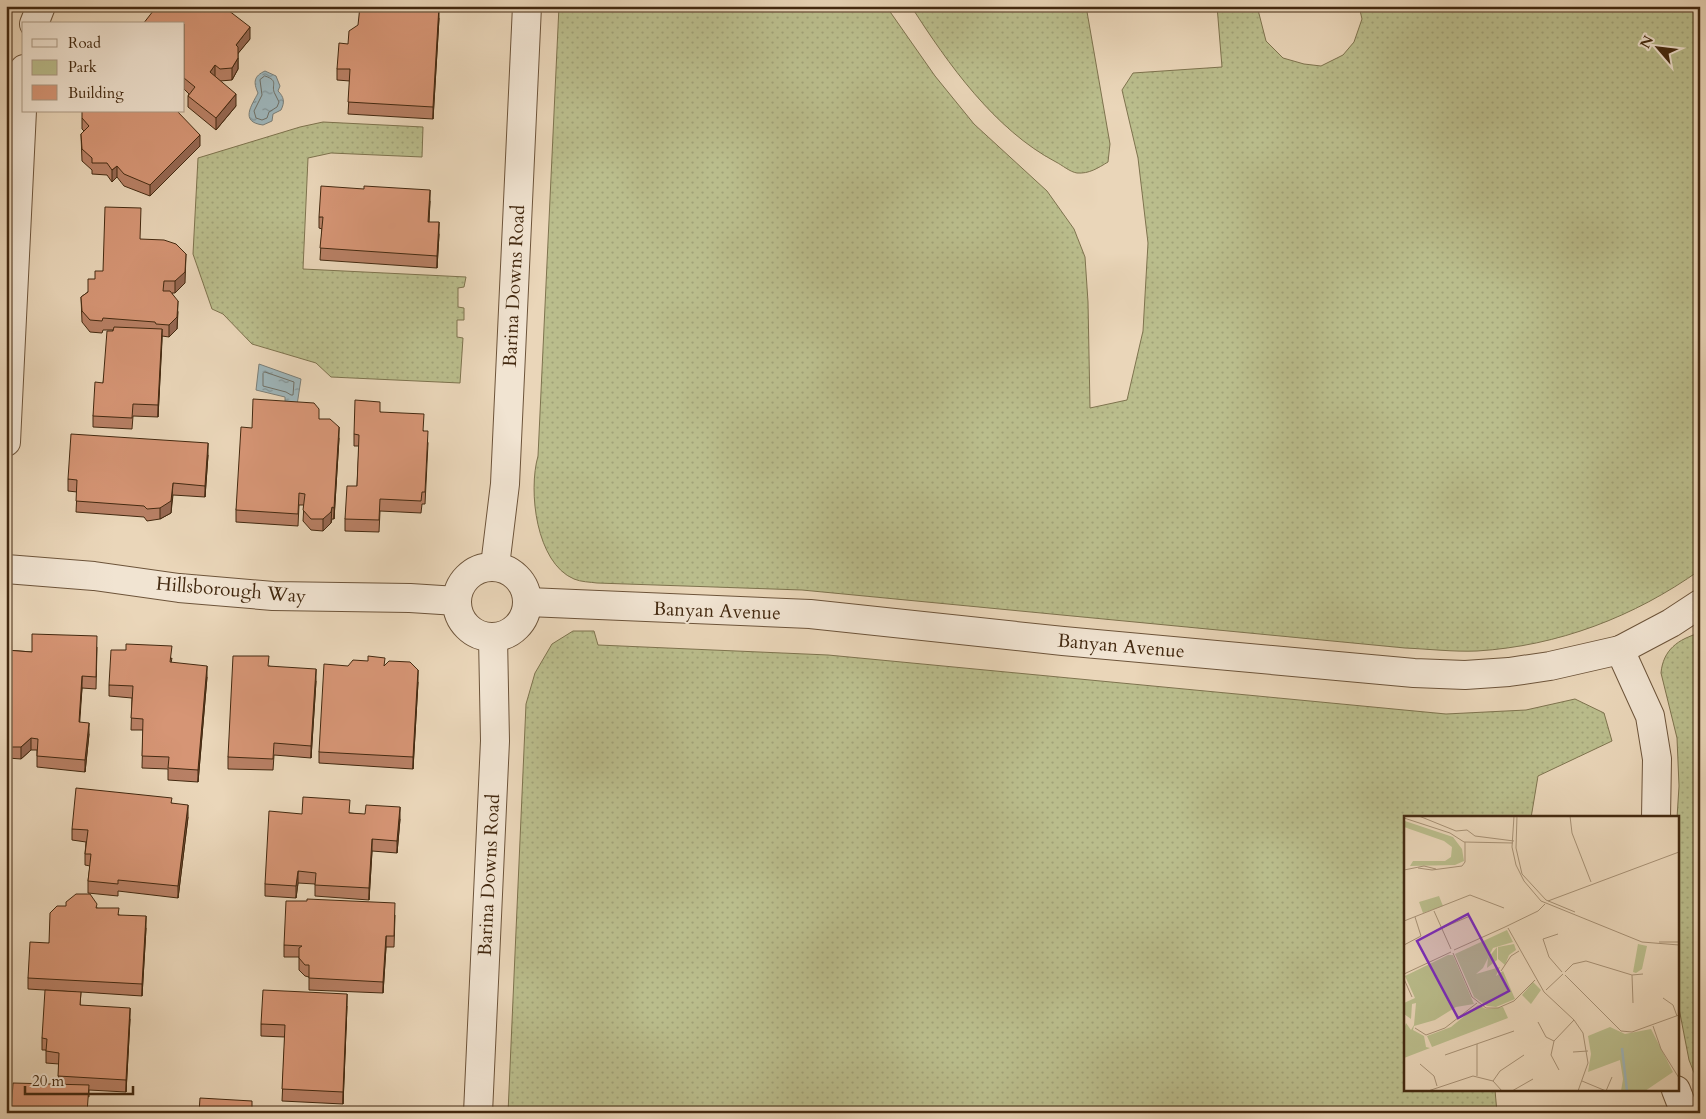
<svg xmlns="http://www.w3.org/2000/svg" width="1706" height="1119" font-family="Cardo,serif">
	<defs>
		<pattern id="green-dots" width="8" height="8" patternUnits="userSpaceOnUse" patternTransform="scale(1.25)"><rect width="8" height="8" fill="#babd8c"/><path d="M2 2h.1M6 6h.1" fill="none" stroke="#a1a278" stroke-width="1.8" stroke-linecap="round"/></pattern>
		<pattern id="water-ripples" width="26" height="14" patternUnits="userSpaceOnUse" patternTransform="scale(1.25)"><rect width="26" height="14" fill="#9eb6bb"/><path d="M2 4q2-2 4 0t4 0M15 11q2-2 4 0t4 0" fill="none" stroke="#829497"/></pattern>
	</defs>
	<rect width="100%" height="100%" fill="#ead6b9"/>
	<filter id="stains"><feTurbulence type="fractalNoise" baseFrequency=".004" numOctaves="4"/><feColorMatrix values="0 0 0 0 .2 0 0 0 0 .09 0 0 0 0 .02 0 0 0 .5 -.17"/></filter>
	<radialGradient id="worn" r=".72"><stop offset=".6" stop-color="#630" stop-opacity="0"/><stop offset="1" stop-color="#630" stop-opacity=".3"/></radialGradient>
	<g fill="url(#green-dots)" stroke="#7e734e">
		<path d="M559,6H886L935,76L974,124L1047,191L1074,229L1085,257L1088,302L1090,408L1127,400L1143,331L1148,243L1138,158L1122,90L1133,73L1222,67L1217,6H1257L1266,41L1283,58L1304,64L1321,66L1343,55L1354,42L1362,19L1359,6H1700V570C1634,617 1558,646 1477,651C1453,652 1429,649 1405,648L802,590L597,583C590,582 581,582 574,579C536,563 528,491 538,456Z"/>
		<path d="M911,6H1086L1110,144L1108,162C1098,168 1089,174 1077,173C1070,172 1062,165 1056,162C995,130 948,64 911,6Z"/>
		<path d="M323,122L423,127L422,157L331,153L308,158L303,269L466,277L464,287L458,288V307L464,308V320H457V337L463,338L460,383L331,377L316,363L252,344L223,314L212,309L193,254L198,158L300,127Z"/>
		<path d="M573,631H594L598,645L828,655L1446,714L1526,710L1575,699L1604,713L1612,741L1538,776L1531,818H1405V1090H1495L1497,1113H508L526,704L535,673L552,644Z"/>
		<path d="M1700,633V1088L1689,1060L1677,998V818L1679,786L1677,738L1661,673C1663,650 1678,639 1700,633Z"/>
	</g>
	<g fill="url(#water-ripples)" stroke="#7a7e77">
		<path d="M265,71L276,76L280,86L278,91C284,97 285,102 281,110L273,114L272,121L263,125C239,122 252,105 258,93C253,82 254,76 265,71Z"/>
		<path d="M259,364L301,379L297,405L285,402V397L256,390Z"/>
	</g>
	<g fill="none" stroke-linecap="round" stroke-linejoin="round">
		<g stroke="#707066" stroke-width="1">
			<path d="M265,76C280,81 270,85 275,94C276,97 278,99 279,102L277,107L269,112L267,118L262,120L256,118L254,111L262,95L260,80Z"/>
			<path d="M265,372L294,382L293,395H291L286,392L263,386V374Z"/>
		</g>
		<g stroke="#6d543a" stroke-width="30">
			<g id="minor">
				<path d="M34,24L41,6"/>
				<path d="M6,442L24,69"/>
				<path d="M6,569L94,576L179,588L273,596L410,598L457,601"/>
				<path d="M528,602L810,614L1063,641L1414,673L1465,675L1509,672L1550,666L1620,650L1671,623L1700,604"/>
				<path d="M1620,650L1650,716L1657,759L1656,818"/>
				<path d="M1676,1090L1685,1113"/>
			</g>
		</g>
		<g stroke="#6d543a" stroke-width="30">
			<g id="tertiary">
				<path d="M495,566L505,484L527,6"/>
				<circle cx="492" cy="602" r="35"/>
				<path d="M478,1113L495,741L493,637"/>
			</g>
		</g>
		<use href="#minor" stroke="#f1e4d2" stroke-width="28"/>
		<use href="#tertiary" stroke="#f1e4d2" stroke-width="28"/>
	</g>
	<g fill="#b88065" stroke="#432910">
		<path d="M297,6H336V10L297,8Z"/>
		<path d="M168,8L250,39L238,53V69L232,80L220,81L215,77L236,106L216,130L188,107V96L189,94L184,89V24Z"/>
		<path d="M439,18L433,119L348,114L350,81L337,80V69L348,44Z"/>
		<path d="M82,118L200,146L150,196L124,186L117,177L112,182L107,175L92,174V170L82,161L81,134L84,131L82,129Z"/>
		<path d="M430,201L429,222L439,234L437,268L320,260L322,229L319,228V217Z"/>
		<path d="M140,239L185,283L175,293H172L178,312L177,329L169,337L162,336L158,417L133,416L132,429L93,427V416L103,383L113,330H103L102,333L90,332L82,322L81,297L88,292L95,279L103,271Z"/>
		<path d="M380,412L424,431L428,443L425,504H422L421,513L380,511L379,532L345,531V519L357,486L359,446H354V434Z"/>
		<path d="M319,419L339,438L334,519H332L331,523L323,531L311,530L303,521L304,505H299L298,526L236,522V510L252,428Z"/>
		<path d="M208,455L205,497L173,495L171,513L160,519L147,521L144,517L76,512L77,492L68,491V479Z"/>
		<path d="M97,647L96,689L82,688L79,722L89,734L85,772L37,767V750H31L21,759L8,758L6,757V650L32,652Z"/>
		<path d="M172,658L171,663L207,677L198,782L168,780V769L142,768L143,730H131L132,698L109,696V685Z"/>
		<path d="M269,666L316,681L311,758L274,755L273,770L228,769V757Z"/>
		<path d="M348,666H385L418,682L413,769L319,763V752Z"/>
		<path d="M172,803L188,817L178,898L118,891V896L88,893V881L90,866L85,865V854L86,842L72,840V829Z"/>
		<path d="M350,813L400,819L397,853L372,851L369,900L315,896V884L298,883L296,898L265,896V884L302,814Z"/>
		<path d="M66,906L97,908L119,915L146,928L142,996L81,992L80,1005L130,1019L126,1092L89,1090V1097L58,1084L59,1064L46,1063V1050H42V1038L76,992L28,989V978L49,943Z"/>
		<path d="M395,915L394,947H386L383,993L309,990V977L305,976L299,970V957H284V945Z"/>
		<path d="M347,1006L343,1104L282,1101L285,1037L261,1036V1024Z"/>
	</g>
	<g fill="#966852" stroke="#432910">
		<path d="M439,6V18L433,119V107Z"/>
		<path d="M250,27V39L236,56V45Z"/>
		<path d="M238,58V69L232,80V68Z"/>
		<path d="M215,65V77L210,72Z"/>
		<path d="M236,94V106L216,130V118Z"/>
		<path d="M200,135V146L150,196V185Z"/>
		<path d="M117,166V177L112,182V170Z"/>
		<path d="M430,190V201L428,234V222Z"/>
		<path d="M439,222V234L437,268V256Z"/>
		<path d="M186,254L185,283L175,293V281Z"/>
		<path d="M178,301L177,329L169,337V325Z"/>
		<path d="M162,329V341L158,417V405Z"/>
		<path d="M339,427V438L334,519V508Z"/>
		<path d="M208,443V455L205,497V486Z"/>
		<path d="M173,483L171,513L160,519V508Z"/>
		<path d="M332,507L331,523L323,531V519Z"/>
		<path d="M207,666V677L198,782V770Z"/>
		<path d="M316,669V681L311,758V746Z"/>
		<path d="M418,670V682L413,769V757Z"/>
		<path d="M82,676V688L79,733V722Z"/>
		<path d="M89,723V734L85,772V760Z"/>
		<path d="M31,738V750L21,759V747Z"/>
		<path d="M188,805V817L178,898V886Z"/>
		<path d="M400,807V819L397,853V841Z"/>
		<path d="M372,839V851L369,900V888Z"/>
		<path d="M298,871V883L296,898V886Z"/>
		<path d="M146,916V928L142,996V984Z"/>
		<path d="M386,936V947L383,993V982Z"/>
		<path d="M347,994V1006L343,1104V1092Z"/>
		<path d="M130,1008V1019L126,1092V1080Z"/>
	</g>
	<g fill="#d69575" stroke="#432910">
		<path d="M157,6H166L168,8L170,6H217L222,10L224,7L250,27L236,45L238,47V58L232,68L220,69L215,65L210,72L236,94L216,118L188,96L195,87L184,78V24H143Z"/>
		<path d="M360,6H439L433,107L348,102L350,69H337L339,43L348,44L349,31L358,25Z"/>
		<path d="M82,111H177L200,135L150,185L124,174L117,166L112,170L107,163H92V158L82,149L81,134L89,126L82,118Z"/>
		<path d="M321,186L364,189V186L430,190L428,222H439L437,256L320,248L323,217H319Z"/>
		<path d="M105,207L141,208L140,239L164,240L176,244L186,254L185,272L175,281H164L163,291H170L178,301L177,317L169,325L156,324L155,322L103,318L102,321L90,320L82,311L81,297L88,292V279H95V271H103Z"/>
		<path d="M114,327L162,329L158,405L133,404L132,418L93,416L95,382L103,383L107,331H113Z"/>
		<path d="M253,399L314,403L319,409V419H330L339,427L334,508L332,507L331,512L323,519H311L303,510L305,494L299,493L298,514L236,510L241,427L252,428Z"/>
		<path d="M355,400L380,402V412L424,414L423,431H428L425,492H422L421,501L380,499L379,520L345,519L347,486H357L359,435L354,434Z"/>
		<path d="M71,434L208,443L205,486L173,483L171,501L160,508L147,509L144,506L76,501L77,480L68,479Z"/>
		<path d="M32,634L97,636L96,677L82,676L79,722L89,723L85,760L37,756L38,739L31,738L21,747H8L6,745V650L32,652Z"/>
		<path d="M126,644L172,646L170,662L207,666L198,770L168,768L169,757L142,756L143,719L131,718L133,686L109,685L111,650H126Z"/>
		<path d="M233,656H269L268,666L316,669L311,746L274,743L273,759L228,757Z"/>
		<path d="M368,656L385,658L384,666L389,661L410,662L418,670L413,757L319,752L324,664L348,666L353,660L368,661Z"/>
		<path d="M76,788L172,798L171,803L188,805L178,886L118,880V884L88,881L91,854H85L88,830L72,829Z"/>
		<path d="M303,797L350,800L349,813L365,814L366,805L400,807L397,841L372,839L369,888L315,885L316,873L298,871L296,886L265,884L269,811L302,814Z"/>
		<path d="M76,894H90L97,904L96,908H119L118,915L146,916L142,984L28,978L30,942L49,943L50,913L57,906H66V902Z"/>
		<path d="M307,899L395,903L394,936H386L383,982L309,978V965H305L299,958V948L302,946L284,945L286,901H307Z"/>
		<path d="M45,990L81,992L80,1005L130,1008L126,1080L58,1076L59,1053L46,1051L47,1039L42,1038Z"/>
		<path d="M263,990L347,994L343,1092L282,1089L285,1025L261,1024Z"/>
		<path d="M13,1083L89,1085L87,1113H11Z"/>
		<path d="M200,1098L252,1101V1111L256,1112V1113H199Z"/>
	</g>
	<g text-anchor="middle" dominant-baseline="central" stroke-width="4" stroke-linejoin="round" paint-order="stroke">
		<g font-size="19" fill="#432910" stroke="#f1e4d2">
			<text transform="translate(514 286) rotate(-87)">Barina Downs Road</text>
			<text transform="translate(231 590) rotate(5)">Hillsborough Way</text>
			<text transform="translate(717 611) rotate(2)">Banyan Avenue</text>
			<text transform="translate(1121 646) rotate(5)">Banyan Avenue</text>
			<text transform="translate(489 875) rotate(-87)">Barina Downs Road</text>
		</g>
	</g>
	<g transform="translate(1404 816)">
		<rect width="275" height="275" fill="#ead6b9"/>
		<path d="M35,80L39,90L19,97L15,86ZM103,114L109,126L89,132L79,152L72,158L96,151L92,160L99,155L111,183L92,191L83,190L70,181L51,138ZM110,128L112,134L105,139L101,149L94,143V131ZM234,128L243,130L238,153L232,157L229,156ZM93,131V144L83,152L84,142ZM44,139H49L70,188L52,191L31,204L10,210L9,214L20,220L22,231L26,232L0,242V213L2,207L7,214L10,209L12,187L8,188L7,203L0,198V187L11,182L1,160ZM129,166L137,174L127,188L118,179ZM74,189L82,193L99,191L104,202L28,231L23,220L47,211ZM206,211L221,218L247,213L269,256L241,275H217L219,263L216,244L184,256L187,238L184,220Z" fill="#babd8c"/>
		<path d="M1,5L49,21L58,33L60,45L51,49L6,50L9,45H41L47,41L48,31L40,25L0,11Z" fill="#babd8c"/>
		<path fill="none" stroke="#9eb6bb" stroke-width="2.5" d="M218,232L223,275"/>
		<path fill="none" stroke="#a79175" stroke-width="1" d="M15,0L52,15L63,14L71,20L110,25M110,0L108,31L112,49L120,65L137,85L238,126L275,129M113,0L112,32L118,58L142,84L171,96M166,0L168,17L187,66M0,2L46,17L60,26L109,27M14,52L28,54L58,50L61,46V26M0,54L20,50L32,53M144,85L275,36M30,95L47,133M0,105L66,79L100,92M101,111L134,95L141,88M38,112L66,100M104,112L140,176L170,204L179,217L184,247L174,275M154,118L139,123L145,141L158,156M255,126H275M0,129L17,120L11,101M50,134L101,111M49,137L68,181L82,192H94L110,185L131,164M97,155L107,140L115,135M161,156L169,148L182,145L228,159L239,158M0,158L47,136M161,159L217,215L228,216L275,199M228,159L229,187M0,163L8,181M142,174L159,158M259,182L269,189L273,200M134,206L142,221L150,225M249,210L257,233L275,262M11,212L22,219L41,212L73,187M73,228V260M169,236L184,235M41,239L110,215M16,248L30,260L33,270M155,254L147,239L150,225L170,204M89,265L96,255L120,239M178,265L202,275M24,275L69,260L89,265L98,275M108,275L129,263M202,275L208,261"/>
		<path fill="#7b2cbf" fill-opacity="0.15" stroke="#7b2cbf" stroke-width="2.5" d="M64,98L105,175L54,202L13,125Z"/>
		<rect width="275" height="275" fill="none" stroke="#432910" stroke-width="2.5"/>
	</g>
	<rect width="1706" height="1119" fill="none" stroke="#ead6b9" stroke-width="25"/>
	<rect x="8" y="8" width="1691" height="1104" fill="none" stroke="#432910" stroke-width="2.5"/>
	<rect x="12" y="12" width="1681" height="1094" fill="none" stroke="#432910"/>
	<rect x="22" y="22" width="162" height="90" fill="#f1e4d2" stroke="#ab9984"/>
	<rect x="32" y="39" width="25" height="8" fill="#f1e4d2" stroke="#ab9984"/>
	<text x="68" y="48" font-size="15" fill="#432910">Road</text>
	<rect x="32" y="60" width="25" height="15" fill="#babd8c" stroke="#ab9984"/>
	<text x="68" y="72" font-size="15" fill="#432910">Park</text>
	<rect x="32" y="85" width="25" height="15" fill="#d69575" stroke="#ab9984"/>
	<text x="68" y="98" font-size="15" fill="#432910">Building</text>
	<g transform="translate(1658 48) rotate(298)" stroke="#f1e4d2" stroke-width="4" paint-order="stroke">
	<path d="M0-4L9 19L0 12L-9 19Z" fill="#432910"/>
	<text y="-8" font-size="14" font-weight="bold" text-anchor="middle" fill="#432910">N</text>
	</g>
	<path d="M25 1086v8h108v-8" fill="none" stroke="#432910" stroke-width="2.5"/>
	<text x="32" y="1086" font-size="15" fill="#432910" stroke="#f1e4d2" stroke-width="4" paint-order="stroke">20 m</text>
	<rect width="100%" height="100%" filter="url(#stains)"/>
	<rect width="100%" height="100%" fill="url(#worn)"/>
</svg>
